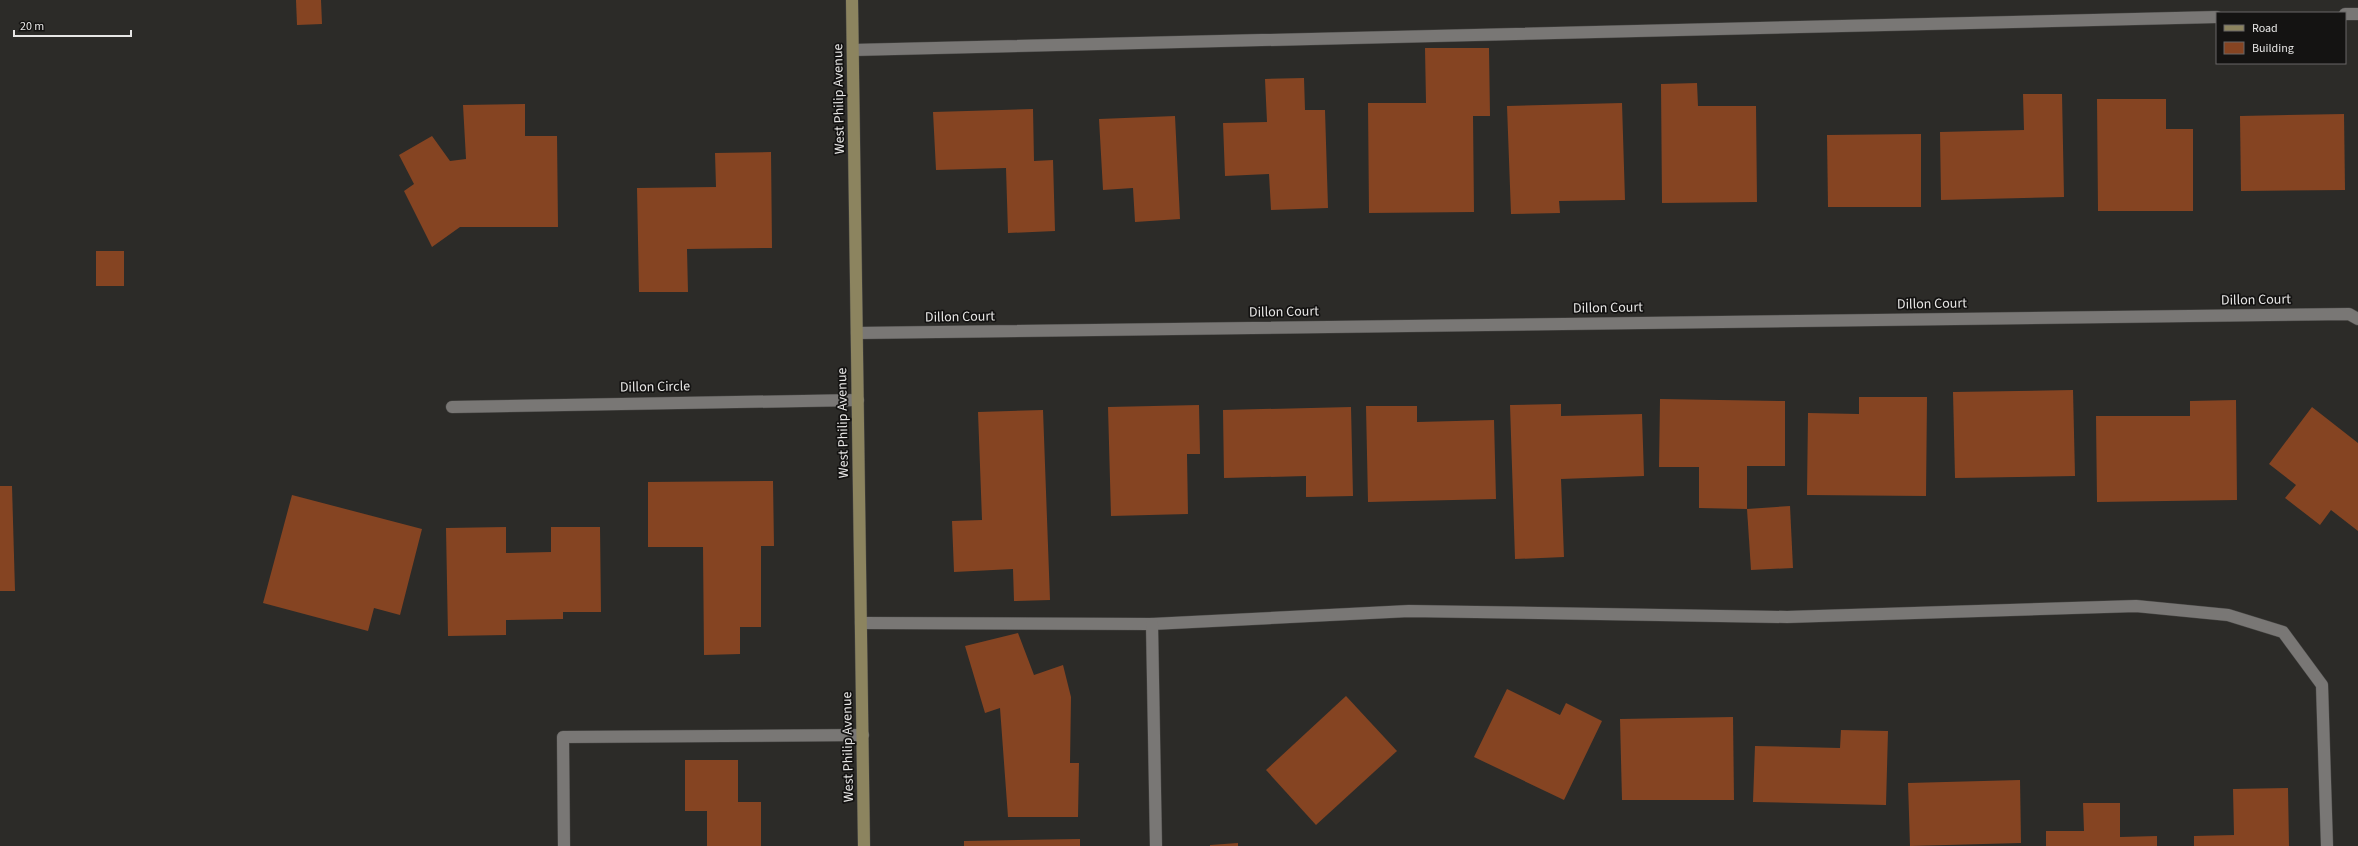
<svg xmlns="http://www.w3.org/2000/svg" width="2358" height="846" font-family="'Source Sans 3',sans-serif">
	<rect width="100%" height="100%" fill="#2c2b28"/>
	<g fill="#854422">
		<path d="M296,0H321L322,24L297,25Z"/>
		<path d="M1425,48H1489L1490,116H1473L1474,212L1369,213L1368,103H1426Z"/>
		<path d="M1304,78L1305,110H1325L1328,208L1271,210L1269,174L1225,176L1223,123L1267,122L1265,79Z"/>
		<path d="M1697,83L1698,106H1756L1757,202L1662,203L1661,84Z"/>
		<path d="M2023,94H2062L2064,197L1941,200L1940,132L2024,130Z"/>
		<path d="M2097,99H2166V129H2193V211H2098Z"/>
		<path d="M1622,103L1625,200L1559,201L1560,213L1511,214L1507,106Z"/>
		<path d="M525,104V136H557L558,227H460L432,247L404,191L414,184L399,155L432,136L450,161L466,159L463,105Z"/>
		<path d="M1033,109L1034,161L1053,160L1055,231L1008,233L1006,168L936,170L933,112Z"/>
		<path d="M2344,114L2345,190L2241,191L2240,116Z"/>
		<path d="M1175,116L1180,219L1135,222L1133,188L1103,190L1099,119Z"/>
		<path d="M1921,134V207H1828L1827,135Z"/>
		<path d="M771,152L772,248L687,249L688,292H639L637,188L716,187L715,153Z"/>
		<rect x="96" y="251" width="28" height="35"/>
		<path d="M2073,390L2075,476L1955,478L1953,392Z"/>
		<path d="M1859,397H1927L1926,496L1807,495L1808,413L1859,414Z"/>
		<path d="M1660,399L1785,401V466H1747V509L1699,508V467H1659Z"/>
		<path d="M2236,400L2237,500L2097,502L2096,416H2190V401Z"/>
		<path d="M1561,404V416L1642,414L1644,476L1561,479L1564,557L1515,559L1510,405Z"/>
		<path d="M1199,405L1200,454H1187L1188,514L1111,516L1108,407Z"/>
		<path d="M1366,406H1417V422L1494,420L1496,499L1368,502Z"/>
		<path d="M1351,407L1353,496L1306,497V476L1224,478L1223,410Z"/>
		<path d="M2312,407L2358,443V531L2331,510L2320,525L2285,498L2296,485L2269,464Z"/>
		<path d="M1043,410L1050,600L1014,601L1013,569L954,572L952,521L982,520L978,412Z"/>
		<path d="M773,481L774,546H761V627H740V654L704,655L703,547H648V482Z"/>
		<path d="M0,486H12L15,591H0Z"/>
		<path d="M292,495L422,529L400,615L374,608L368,631L263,603Z"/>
		<path d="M1790,506L1793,568L1751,570L1747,509Z"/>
		<path d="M506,527V553L551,552V527H600L601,612H563V619L506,620V635L448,636L446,528Z"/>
		<path d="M1018,633L1034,675L1063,665L1071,697L1070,763H1079L1078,817H1008L1000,708L985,713L965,646Z"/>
		<path d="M1507,689L1560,715L1566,703L1602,721L1564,800L1474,757Z"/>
		<path d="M1346,696L1397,751L1316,825L1266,770Z"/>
		<path d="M1733,717L1734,800H1622L1620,719Z"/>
		<path d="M1841,730L1888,731L1886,805L1753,802L1755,746L1840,748Z"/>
		<path d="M685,760H738V802H761V846H707V811H685Z"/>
		<path d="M2020,780L2021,843L1910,846L1908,783Z"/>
		<path d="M2288,788L2289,846H2194V836L2234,835L2233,789Z"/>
		<path d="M2083,803H2120V837L2157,836V846H2046V831H2084Z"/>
		<path d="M1080,839V846H964V841Z"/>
		<path d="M1238,843V846H1210V845Z"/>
	</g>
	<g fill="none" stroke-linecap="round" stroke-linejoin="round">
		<g stroke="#474644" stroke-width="13">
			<g id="lane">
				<path d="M2345,14H2358"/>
				<path d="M853,50L2217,17"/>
				<path d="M861,623L1152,624L1409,611L1787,617L2136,606L2228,615L2283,632L2322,685L2327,846"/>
				<path d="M1152,624L1156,846"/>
				<path d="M564,846L563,737L863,735"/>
			</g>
		</g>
		<g stroke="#474644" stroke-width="13">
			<g id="street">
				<path d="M857,333L2349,314L2358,319"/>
				<path d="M452,407L858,400"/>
			</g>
		</g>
		<g stroke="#474644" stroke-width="13">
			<path id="secondary" d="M852,0L864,846"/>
		</g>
		<use href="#lane" stroke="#797775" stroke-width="12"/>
		<use href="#street" stroke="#797775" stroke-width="12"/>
		<use href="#secondary" stroke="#8c845f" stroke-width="12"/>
	</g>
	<g text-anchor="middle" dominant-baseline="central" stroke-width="3.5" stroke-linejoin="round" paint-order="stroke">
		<g font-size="14" fill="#e7e6e5" stroke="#141312">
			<text transform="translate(839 99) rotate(-91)">West Philip Avenue</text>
			<text transform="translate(2256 300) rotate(-1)">Dillon Court</text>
			<text transform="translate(1932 304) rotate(-1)">Dillon Court</text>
			<text transform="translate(1608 308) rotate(-1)">Dillon Court</text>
			<text transform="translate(1284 312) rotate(-1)">Dillon Court</text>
			<text transform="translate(960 317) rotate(-1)">Dillon Court</text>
			<text transform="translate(655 387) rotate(-1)">Dillon Circle</text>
			<text transform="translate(843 423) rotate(-91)">West Philip Avenue</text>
			<text transform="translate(848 747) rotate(-91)">West Philip Avenue</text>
		</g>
	</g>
	<rect x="2216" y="12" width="130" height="52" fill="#141312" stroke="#686766"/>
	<rect x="2224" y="25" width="20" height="6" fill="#8c845f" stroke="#686766"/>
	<text x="2252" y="32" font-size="12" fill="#e7e6e5">Road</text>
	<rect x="2224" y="42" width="20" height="12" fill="#854422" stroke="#686766"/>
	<text x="2252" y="52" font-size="12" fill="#e7e6e5">Building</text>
	<path d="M14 30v6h117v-6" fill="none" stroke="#e7e6e5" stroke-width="2"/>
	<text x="20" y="30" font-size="12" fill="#e7e6e5" stroke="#141312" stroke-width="3" paint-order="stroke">20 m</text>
</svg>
